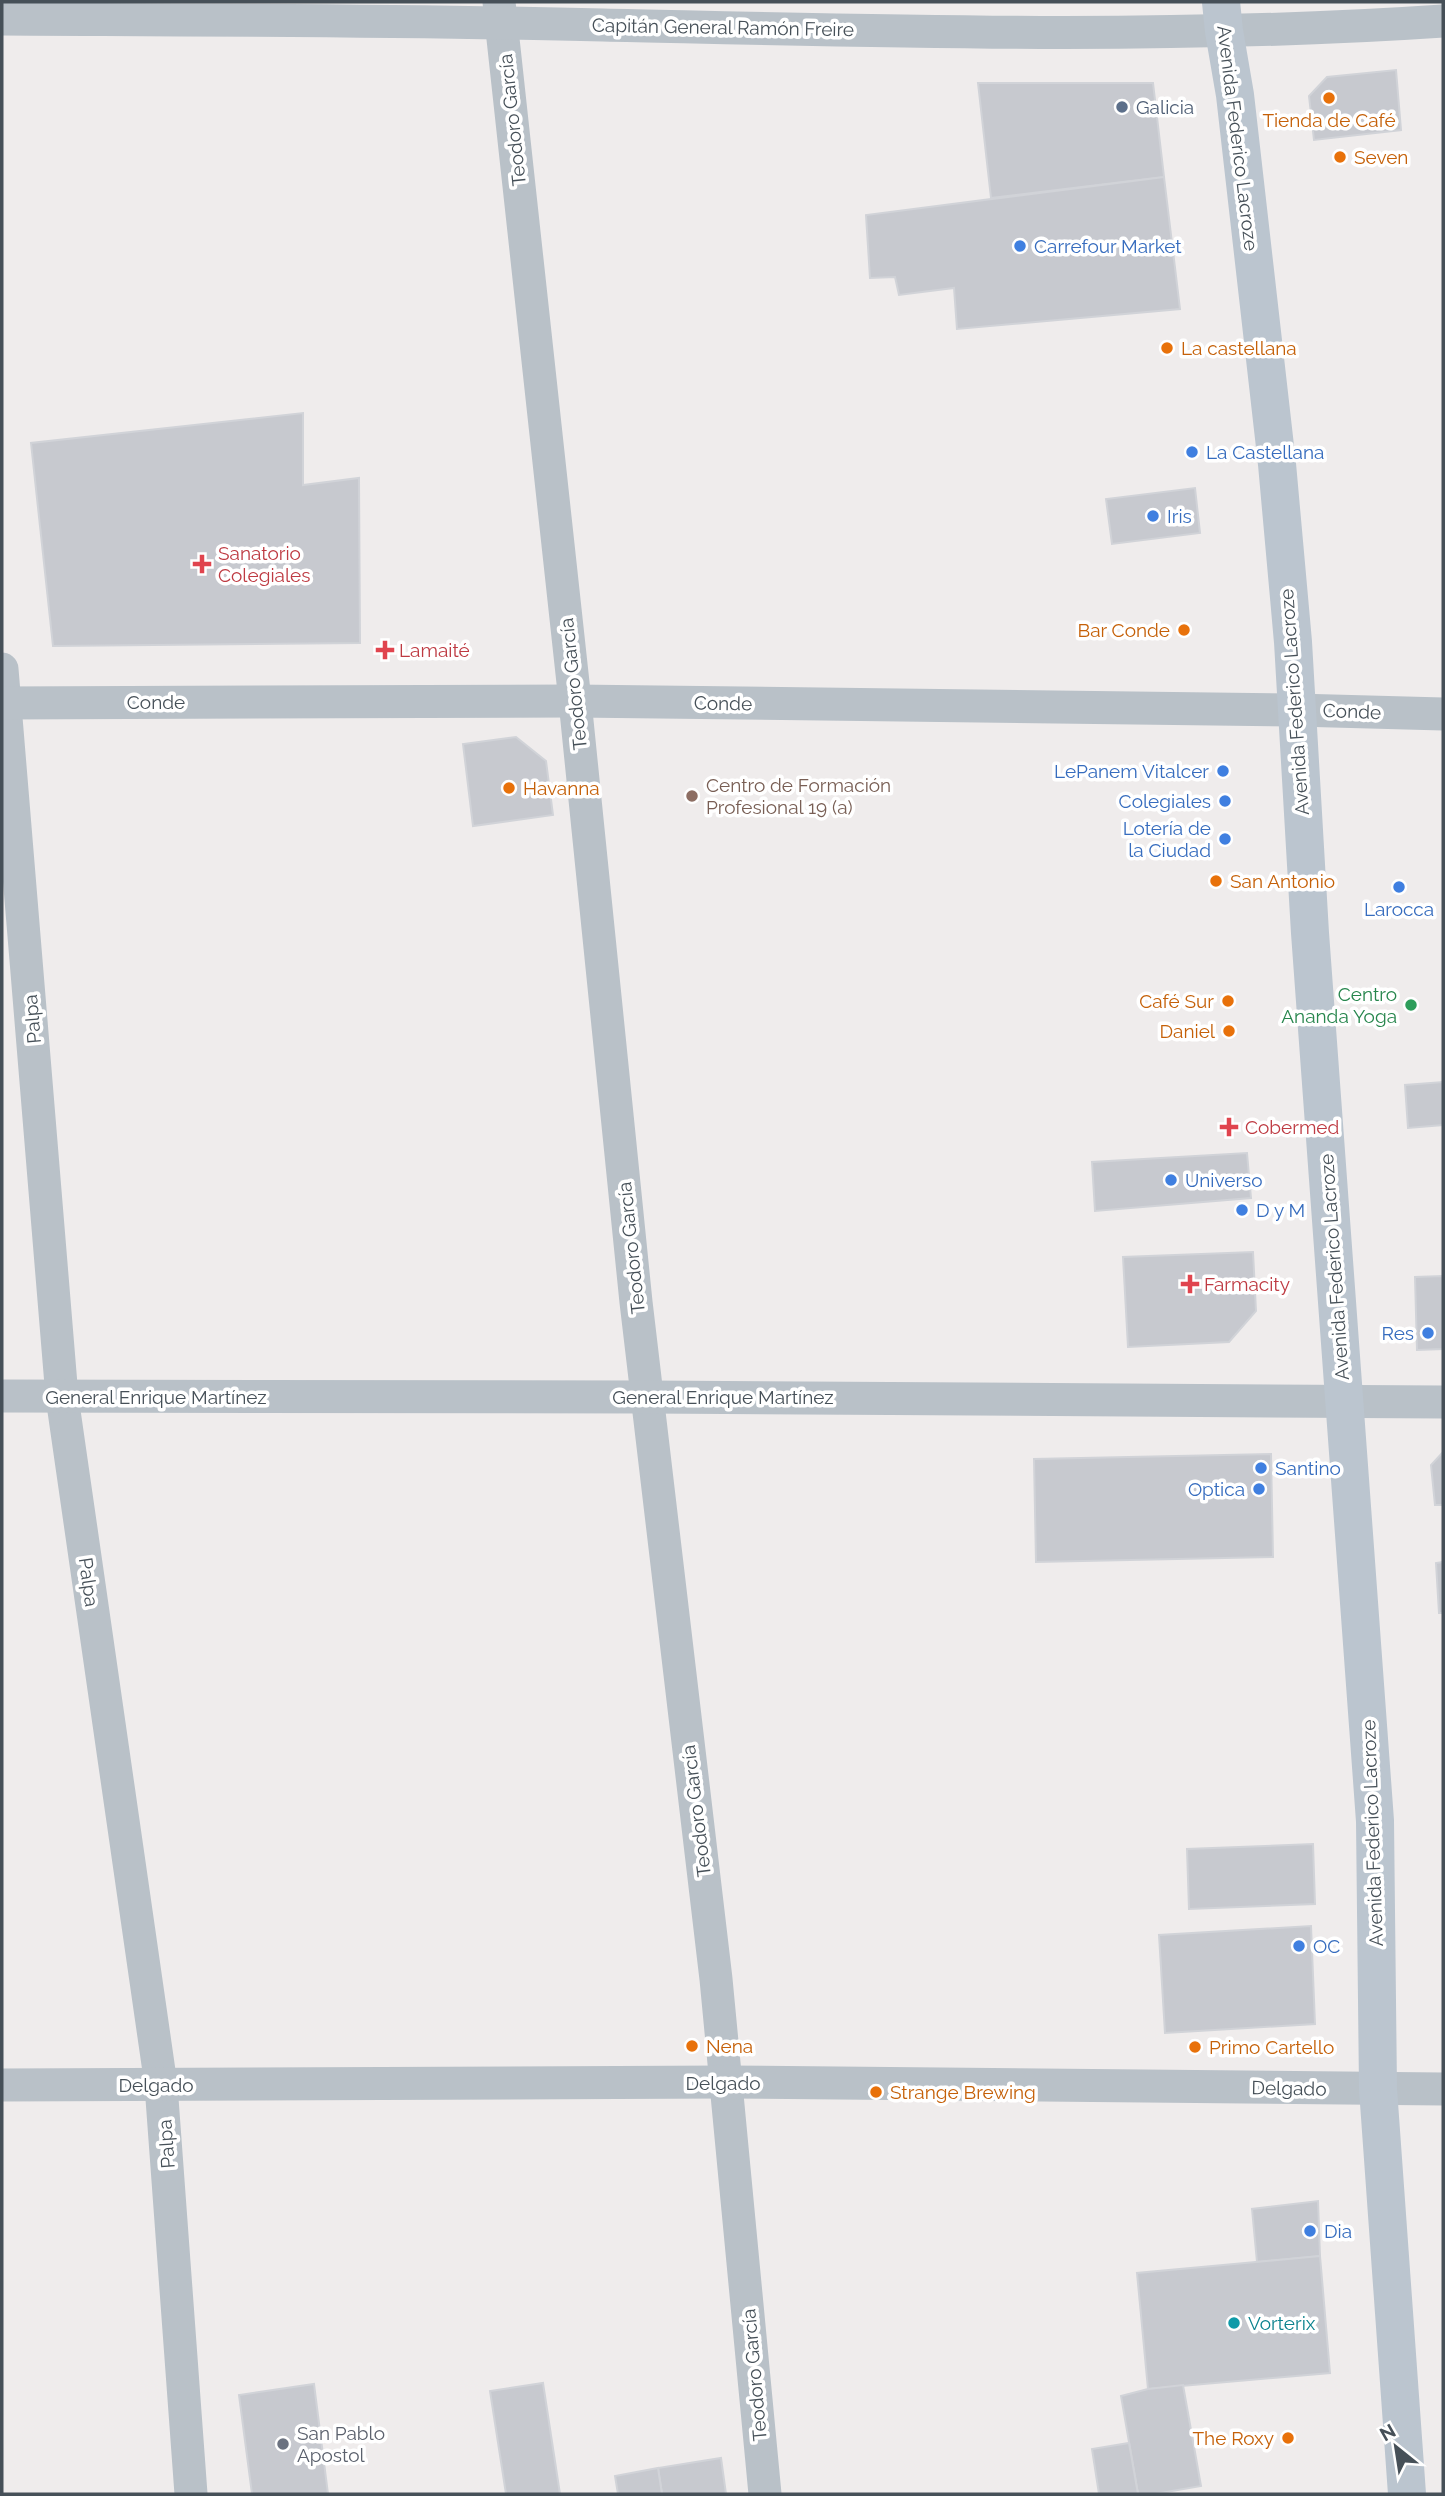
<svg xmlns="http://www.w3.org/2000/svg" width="1445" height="2496" font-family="Raleway,sans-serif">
	<rect width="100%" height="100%" fill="#efecec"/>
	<g fill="#c7c9cf" stroke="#d1d3d8" stroke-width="2">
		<path d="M1396,70L1401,130L1314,140L1309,96L1327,77Z"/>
		<path d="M978,83H1153L1164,177L991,198Z"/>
		<path d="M1164,177L1180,309L957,329L954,288L899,295L895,277L870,278L866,215Z"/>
		<path d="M303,413V485L359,478L360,643L53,646L31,443Z"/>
		<path d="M1195,488L1200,533L1112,544L1106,499Z"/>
		<path d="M516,737L546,761L553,815L473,826L463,744Z"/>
		<path d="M1443,1082V1125L1408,1128L1405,1085Z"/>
		<path d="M1247,1153L1251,1198L1095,1211L1092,1162Z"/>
		<path d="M1253,1252L1256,1311L1229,1342L1128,1347L1123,1257Z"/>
		<path d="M1443,1276V1349L1417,1350L1415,1277Z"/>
		<path d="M1443,1452V1505H1435L1431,1465Z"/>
		<path d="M1271,1454L1273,1557L1036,1562L1034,1459Z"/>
		<path d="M1443,1562V1613H1439L1436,1563Z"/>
		<path d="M1313,1844L1315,1904L1189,1909L1187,1849Z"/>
		<path d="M1311,1926L1315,2024L1165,2033L1159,1935Z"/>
		<path d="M1318,2201L1320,2256L1257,2262L1252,2209Z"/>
		<path d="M1320,2256L1330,2373L1148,2389L1137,2273Z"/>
		<path d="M543,2383L560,2494H506L490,2391Z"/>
		<path d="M314,2384L328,2494H252L239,2395Z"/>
		<path d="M1183,2385L1201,2486L1155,2494H1138L1121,2396L1148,2389Z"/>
		<path d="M1129,2443L1138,2494H1099L1092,2449Z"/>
		<path d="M721,2458L726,2494H662L658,2468Z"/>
		<path d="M658,2468L662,2494H618L615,2476Z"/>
	</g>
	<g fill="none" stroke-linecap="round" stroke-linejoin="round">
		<g stroke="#b9c1c8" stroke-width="33">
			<path d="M499,2L575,701L636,1302L716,1979L765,2494"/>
			<path d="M2,19C202,20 403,20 603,25C883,31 1164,40 1443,21"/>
			<path d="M2,669L62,1397L161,2085L191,2494"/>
			<path d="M2,703L575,701L1296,710L1443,714"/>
			<path d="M2,1396L647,1397L1443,1402"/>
			<path d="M2,2085L726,2082L1443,2089"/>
		</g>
		<path stroke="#bbc5cf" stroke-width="38" d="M1221,2L1224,31L1235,95L1277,464L1293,642L1310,933L1375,1821L1378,2089L1407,2494"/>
	</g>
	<g fill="#e8710a" stroke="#fff" stroke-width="2.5">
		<circle cx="1329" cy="98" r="7"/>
		<circle cx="1340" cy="157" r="7"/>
		<circle cx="1167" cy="348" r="7"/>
		<circle cx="1184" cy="630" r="7"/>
		<circle cx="509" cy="788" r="7"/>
		<circle cx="1216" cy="881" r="7"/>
		<circle cx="1228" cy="1001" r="7"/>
		<circle cx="1229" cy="1031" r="7"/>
		<circle cx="692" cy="2046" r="7"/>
		<circle cx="1195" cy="2047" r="7"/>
		<circle cx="876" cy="2092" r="7"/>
		<circle cx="1288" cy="2438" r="7"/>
	</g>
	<circle fill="#5c6f8a" stroke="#fff" stroke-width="2.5" cx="1122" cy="107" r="7"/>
	<g fill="#3f7fe0" stroke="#fff" stroke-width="2.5">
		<circle cx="1020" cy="246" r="7"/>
		<circle cx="1192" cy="452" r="7"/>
		<circle cx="1153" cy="516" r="7"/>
		<circle cx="1223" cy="771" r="7"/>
		<circle cx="1225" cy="801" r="7"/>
		<circle cx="1225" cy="839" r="7"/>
		<circle cx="1399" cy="887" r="7"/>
		<circle cx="1171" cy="1180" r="7"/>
		<circle cx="1242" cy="1210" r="7"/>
		<circle cx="1428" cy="1333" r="7"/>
		<circle cx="1261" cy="1468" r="7"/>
		<circle cx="1259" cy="1489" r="7"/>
		<circle cx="1299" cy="1946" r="7"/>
		<circle cx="1310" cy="2231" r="7"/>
	</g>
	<g fill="#e0444e" stroke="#fff" stroke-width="2.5">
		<path d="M198.5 553.5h7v7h7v7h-7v7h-7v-7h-7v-7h7z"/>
		<path d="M381.5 639.5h7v7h7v7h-7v7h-7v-7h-7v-7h7z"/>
		<path d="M1225.5 1116.5h7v7h7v7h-7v7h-7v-7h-7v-7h7z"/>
		<path d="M1186.5 1273.5h7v7h7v7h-7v7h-7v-7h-7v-7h7z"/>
	</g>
	<circle fill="#8d6e63" stroke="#fff" stroke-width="2.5" cx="692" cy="796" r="7"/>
	<circle fill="#2e9e5b" stroke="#fff" stroke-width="2.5" cx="1411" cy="1005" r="7"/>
	<circle fill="#0f9aa8" stroke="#fff" stroke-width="2.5" cx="1234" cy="2323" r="7"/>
	<circle fill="#6b7280" stroke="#fff" stroke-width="2.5" cx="283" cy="2444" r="7"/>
	<g text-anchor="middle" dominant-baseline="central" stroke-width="7" stroke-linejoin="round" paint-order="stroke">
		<g font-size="19" fill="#465058" stroke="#fff">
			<text transform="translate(723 27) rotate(1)">Capitán General Ramón Freire</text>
			<text transform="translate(512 120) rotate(-96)">Teodoro García</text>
			<text transform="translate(1238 138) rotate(83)">Avenida Federico Lacroze</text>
			<text transform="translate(573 684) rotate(-96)">Teodoro García</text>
			<text x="156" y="702">Conde</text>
			<text transform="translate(1294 702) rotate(-94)">Avenida Federico Lacroze</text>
			<text transform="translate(723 703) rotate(1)">Conde</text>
			<text transform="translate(1352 711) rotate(2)">Conde</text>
			<text transform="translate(32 1019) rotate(-95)">Palpa</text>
			<text transform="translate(631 1248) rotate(-96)">Teodoro García</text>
			<text transform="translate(1334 1267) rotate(-94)">Avenida Federico Lacroze</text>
			<text x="156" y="1397">General Enrique Martínez</text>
			<text x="723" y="1397">General Enrique Martínez</text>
			<text transform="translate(89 1582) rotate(82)">Palpa</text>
			<text transform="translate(696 1811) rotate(-97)">Teodoro García</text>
			<text transform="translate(1372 1833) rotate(-92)">Avenida Federico Lacroze</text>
			<text x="723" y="2083">Delgado</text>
			<text x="156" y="2085">Delgado</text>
			<text transform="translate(1289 2088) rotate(1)">Delgado</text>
			<text transform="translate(166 2144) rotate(-94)">Palpa</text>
			<text transform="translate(754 2375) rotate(-95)">Teodoro García</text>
		</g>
		<g font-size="19" fill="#4e5e75" stroke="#fff" text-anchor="start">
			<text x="1136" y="107">Galicia</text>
		</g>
		<g font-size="19" fill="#c56008" stroke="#fff" text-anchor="start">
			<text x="1329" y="120" text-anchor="middle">Tienda de Café</text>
			<text x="1354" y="157">Seven</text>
			<text x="1181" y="348">La castellana</text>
			<text x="1170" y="630" text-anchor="end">Bar Conde</text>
			<text x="523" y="788">Havanna</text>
			<text x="1230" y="881">San Antonio</text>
			<text x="1214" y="1001" text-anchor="end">Café Sur</text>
			<text x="1215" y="1031" text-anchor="end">Daniel</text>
			<text x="706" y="2046">Nena</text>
			<text x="1209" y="2047">Primo Cartello</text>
			<text x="890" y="2092">Strange Brewing</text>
			<text x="1274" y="2438" text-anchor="end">The Roxy</text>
		</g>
		<g font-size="19" fill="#366cbe" stroke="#fff" text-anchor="start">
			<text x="1034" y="246">Carrefour Market</text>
			<text x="1206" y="452">La Castellana</text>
			<text x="1167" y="516">Iris</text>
			<text x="1209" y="771" text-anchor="end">LePanem Vitalcer</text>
			<text x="1211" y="801" text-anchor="end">Colegiales</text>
			<text x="1211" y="828" text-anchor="end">Lotería de<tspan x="1211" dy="22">la Ciudad</tspan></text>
			<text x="1399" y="909" text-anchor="middle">Larocca</text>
			<text x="1185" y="1180">Universo</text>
			<text x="1256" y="1210">D y M</text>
			<text x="1414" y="1333" text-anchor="end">Res</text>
			<text x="1275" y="1468">Santino</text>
			<text x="1245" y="1489" text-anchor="end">Optica</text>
			<text x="1313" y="1946">OC</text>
			<text x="1324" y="2231">Dia</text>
		</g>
		<g font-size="19" fill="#be3a42" stroke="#fff" text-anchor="start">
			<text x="218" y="553">Sanatorio<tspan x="218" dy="22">Colegiales</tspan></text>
			<text x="399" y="650">Lamaité</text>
			<text x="1245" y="1127">Cobermed</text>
			<text x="1204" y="1284">Farmacity</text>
		</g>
		<g font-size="19" fill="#785e54" stroke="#fff" text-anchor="start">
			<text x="706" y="785">Centro de Formación<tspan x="706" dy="22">Profesional 19 (a)</tspan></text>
		</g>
		<g font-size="19" fill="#27864d" stroke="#fff" text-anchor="end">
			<text x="1397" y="994">Centro<tspan x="1397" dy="22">Ananda Yoga</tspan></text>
		</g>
		<g font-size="19" fill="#0d838f" stroke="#fff" text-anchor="start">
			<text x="1248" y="2323">Vorterix</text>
		</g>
		<g font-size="19" fill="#5b616d" stroke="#fff" text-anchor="start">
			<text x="297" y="2433">San Pablo<tspan x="297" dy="22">Apostol</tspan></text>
		</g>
	</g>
	<rect width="1445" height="2496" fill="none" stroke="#465058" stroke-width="7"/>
	<g transform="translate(1396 2447) rotate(330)" stroke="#ffffff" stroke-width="5" paint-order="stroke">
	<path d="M0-5L12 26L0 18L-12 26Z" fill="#465058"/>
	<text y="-10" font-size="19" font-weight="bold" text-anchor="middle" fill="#465058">N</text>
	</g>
</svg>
